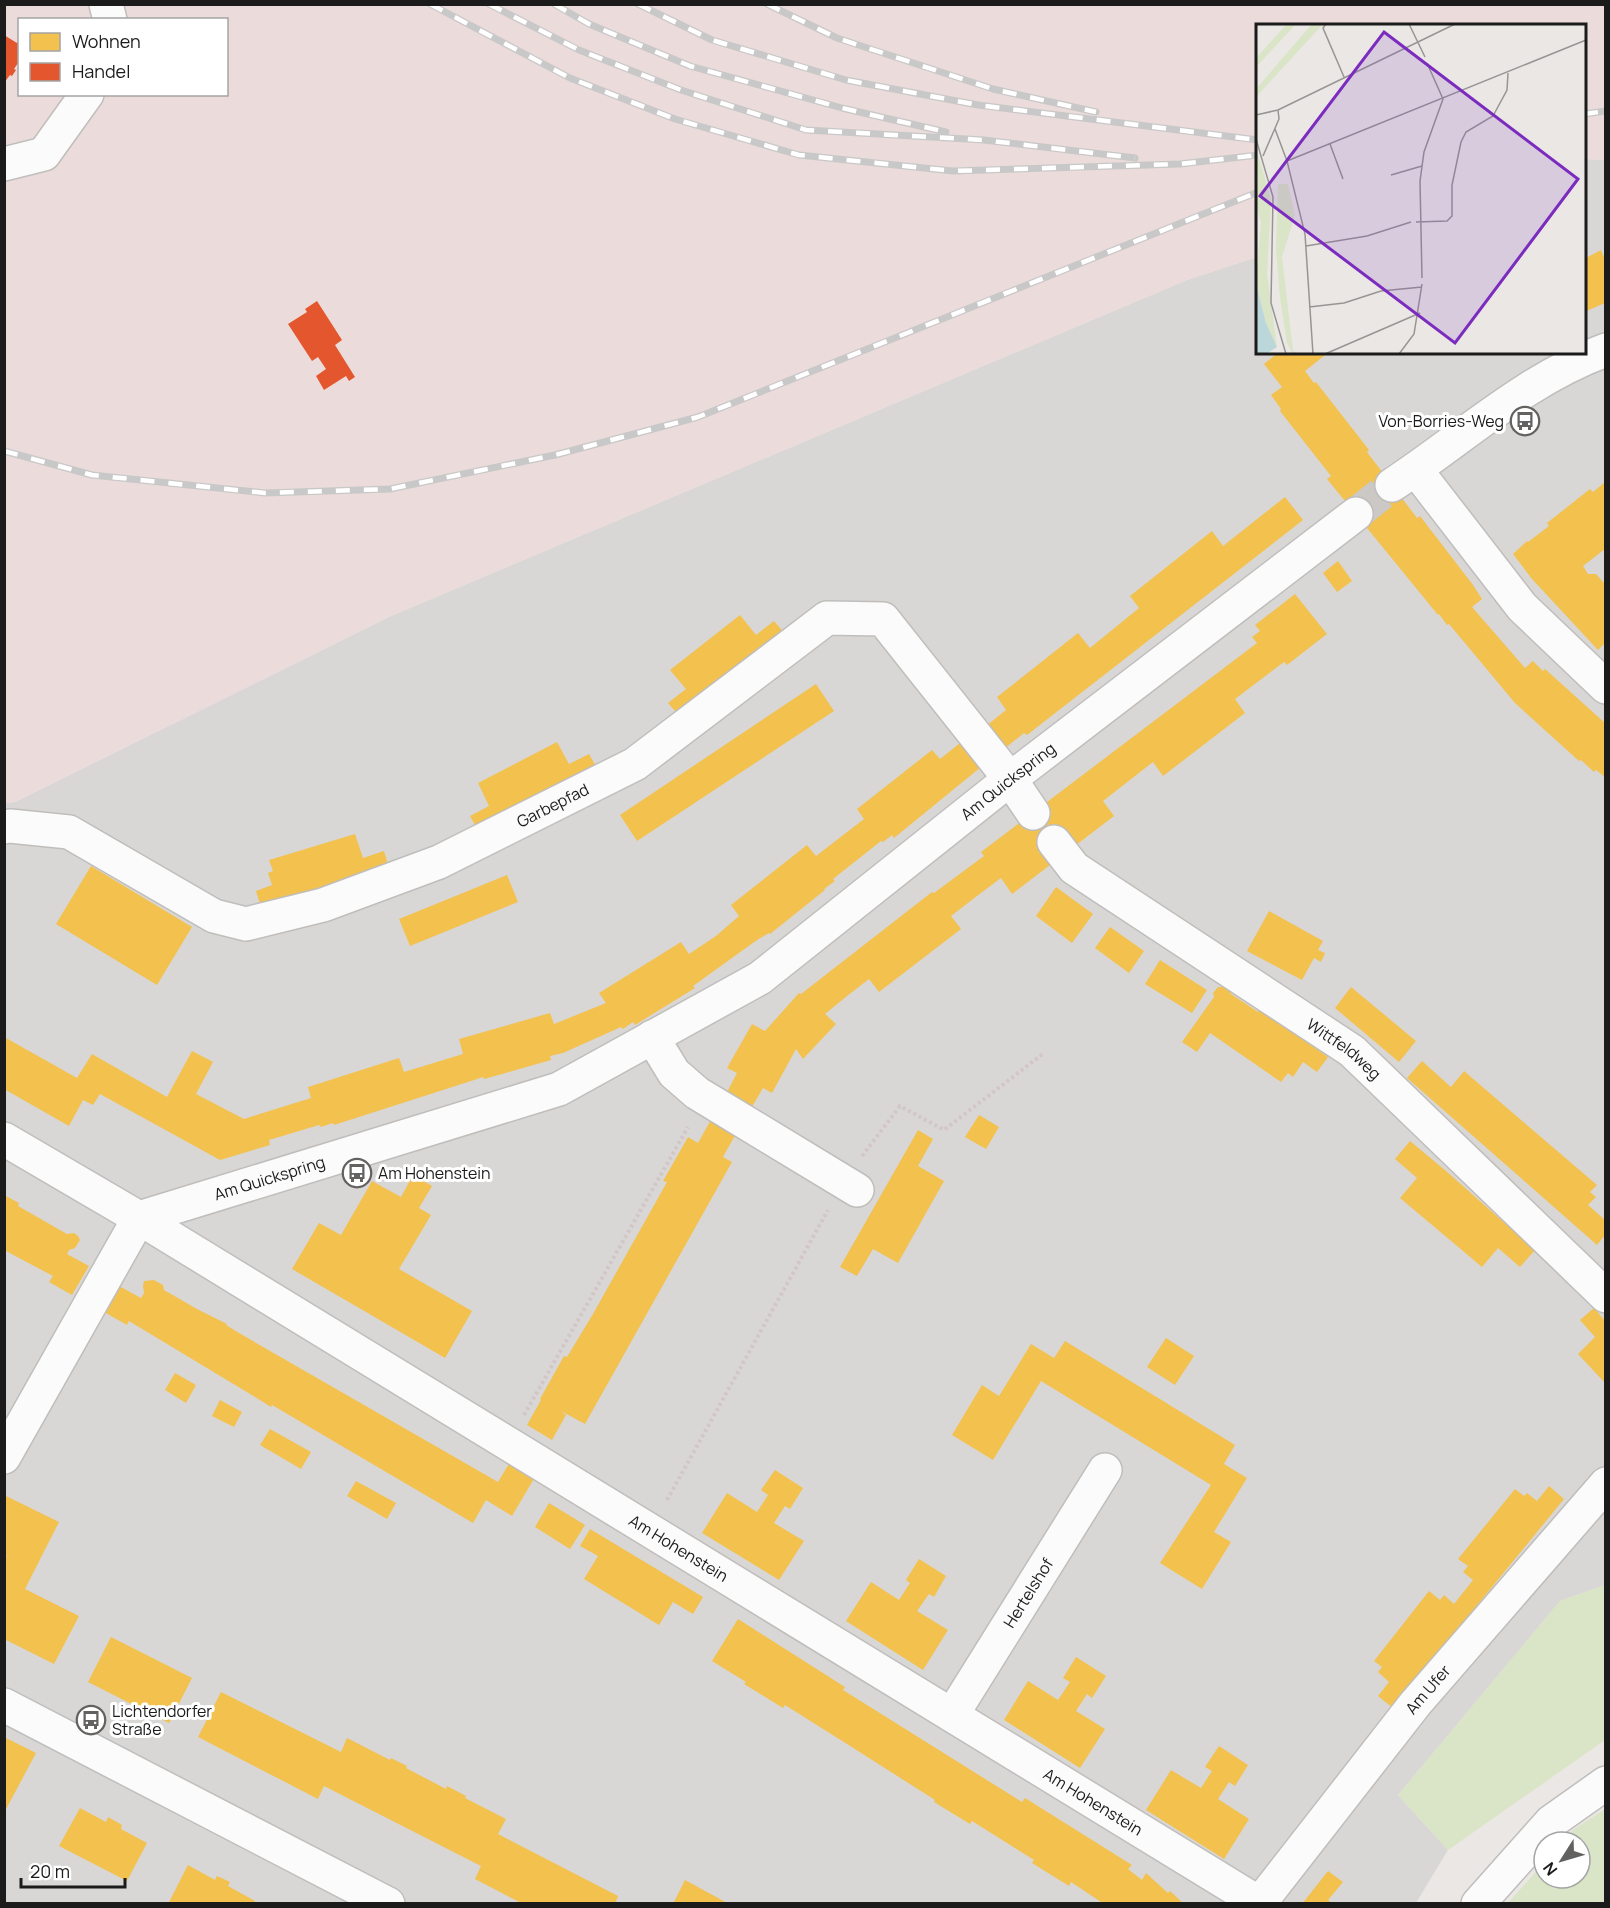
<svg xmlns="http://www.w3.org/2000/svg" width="1610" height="1908" font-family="Manrope,sans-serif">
	<rect width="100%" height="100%" fill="#eae7e4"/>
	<path fill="#d9d7d5" d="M1585,159L1605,160V1585L1560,1601L1398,1795L1448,1850L1416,1903L5,1904V803L15,802L391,616L1187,280L1257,257L1258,352H1584Z"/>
	<path fill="#ebdcdb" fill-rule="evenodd" d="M5,5H1605V160L1585,159L1584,26H1258L1257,257L1187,280L391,616L15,802L5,803ZM20,20H226V94H20Z"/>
	<g fill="#dae4c6">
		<path d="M1605,1585V1740L1448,1850L1398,1795L1560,1601Z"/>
		<path d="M1605,1809V1903H1508L1544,1863V1878H1580V1842H1563L1573,1830Z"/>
	</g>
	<g fill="#f2c14e">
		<path d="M1601,250L1605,260V303L1584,312V259Z"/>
		<path d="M1279,352H1329L1305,371L1314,383L1316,382L1369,450L1367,452L1417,518L1420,516L1473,585L1482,599L1472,607L1525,668L1533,661L1543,671L1545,669L1605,723V777L1596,770L1594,772L1581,760L1579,761L1515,703L1449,624L1447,625L1439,614L1438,615L1327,479L1331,476L1280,411L1281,409L1271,395L1282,387L1264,364Z"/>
		<path d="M1605,482V549L1583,566L1588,574H1596L1605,584V643L1598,650L1532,579L1513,554L1527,541L1528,542L1549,526L1547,523L1590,489L1593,492Z"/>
		<path d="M1285,497L1303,520L1027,735L1024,733L1004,749L986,726L1006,710L997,697L1078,633L1090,648L1139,608L1130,596L1212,531L1223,546Z"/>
		<path d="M1338,561L1352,581L1337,592L1323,573Z"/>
		<path d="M1295,594L1327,634L1287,665L1284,662L1235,699L1245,713L1163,776L1153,762L1103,801L1114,816L1012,894L1001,878L977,896L951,916L961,929L879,992L869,979L847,996L825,1014L836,1024L803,1059L796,1049L772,1093L763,1088L750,1110L725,1096L737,1073L727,1068L752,1024L765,1031L799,993L801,994L932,892L934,893L984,856L981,852L1257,643L1252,637L1260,631L1255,625Z"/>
		<path d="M740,615L756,635L774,621L786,635L680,717L668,703L686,689L670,670Z"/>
		<path d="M816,684L834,711L637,841L620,815Z"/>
		<path d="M557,742L569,764L589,754L598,770L479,832L470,816L489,806L478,783Z"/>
		<path d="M960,743L981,767L894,838L892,835L883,842L881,841L833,879L835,881L824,889L825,890L770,934L769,933L757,940L693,986L695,988L635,1025L633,1022L623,1029L621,1027L563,1053L550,1056L551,1060L484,1079L483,1077L471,1081L334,1125L333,1123L321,1127L319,1125L269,1140L270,1145L220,1160L100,1094L93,1105L83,1100L69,1126L4,1089V1041L6,1038L77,1078L92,1054L167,1097L192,1051L213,1062L196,1094L244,1119L311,1098L308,1087L399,1058L404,1072L463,1054L459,1039L550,1013L554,1024L606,1003L599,993L681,942L689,954L716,936L739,916L731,905L807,845L816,856L864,819L857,809L932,750L940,759Z"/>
		<path d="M355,834L363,858L384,851L389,868L261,907L256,891L272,885L268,873L273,871L269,860Z"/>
		<path d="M91,866L192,927L157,985L56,924Z"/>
		<path d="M507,875L518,902L410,946L399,919Z"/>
		<path d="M1056,887L1093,914L1072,943L1036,916Z"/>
		<path d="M1269,911L1323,941L1318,950L1325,953L1321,962L1314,958L1302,980L1247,951Z"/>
		<path d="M1110,927L1144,951L1129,973L1095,948Z"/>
		<path d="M1160,960L1207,990L1192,1013L1145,984Z"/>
		<path d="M1218,987H1223L1230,991L1231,994L1258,1012L1259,1009L1328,1057L1317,1072L1303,1062L1293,1077L1288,1073L1281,1082L1210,1033L1197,1052L1182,1042L1214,997L1213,993Z"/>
		<path d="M1351,987L1416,1041L1399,1062L1335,1008Z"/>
		<path d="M1422,1061L1451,1087L1464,1071L1597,1185L1590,1192L1596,1197L1588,1205L1605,1220V1235L1597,1245L1407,1078Z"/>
		<path d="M979,1115L999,1127L986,1149L965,1137Z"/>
		<path d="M712,1118L737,1132L723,1157L732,1162L585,1424L561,1411L566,1415L552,1440L527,1425L541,1400L540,1399L564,1356L567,1357L593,1314L667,1182L663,1181L688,1137L698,1143Z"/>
		<path d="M918,1130L933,1139L918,1166L944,1181L898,1263L873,1249L857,1276L840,1267Z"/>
		<path d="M1410,1141L1446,1171L1535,1250L1520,1267L1498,1248L1482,1267L1400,1198L1417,1178L1395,1159Z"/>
		<path d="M413,1175L432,1186L419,1208L431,1215L399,1269L472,1311L445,1358L292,1269L319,1223L341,1235L372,1181L401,1197Z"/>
		<path d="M4,1195L19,1203L18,1206L67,1234L74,1233L78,1236L80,1240L75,1248L69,1250L67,1254L89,1266L72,1295L49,1282L53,1276L4,1250Z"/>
		<path d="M154,1280L163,1285L164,1290L197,1309L227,1324L226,1325L239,1333L498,1482L510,1462L535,1477L512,1516L486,1500L473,1523L272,1405L271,1407L255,1397L129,1321L127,1325L104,1312L119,1286L141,1298L144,1293L143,1286L144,1281Z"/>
		<path d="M1594,1308L1605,1321V1383L1578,1354L1595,1337L1580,1320Z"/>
		<path d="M1166,1338L1194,1356L1175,1385L1147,1367Z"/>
		<path d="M1065,1341L1235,1445L1224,1464L1247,1478L1214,1532L1231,1542L1202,1589L1160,1563L1211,1485L1041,1381L993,1460L952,1435L982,1385L999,1396L1031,1344L1054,1358Z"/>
		<path d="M175,1373L196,1385L186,1403L165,1390Z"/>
		<path d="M220,1400L242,1412L234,1427L212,1416Z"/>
		<path d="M270,1429L311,1452L301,1469L260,1445Z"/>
		<path d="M775,1470L803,1488L790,1509L785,1506L774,1523L804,1541L779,1580L702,1533L727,1493L757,1512L768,1495L761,1490Z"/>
		<path d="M356,1481L396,1503L387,1519L347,1496Z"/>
		<path d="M1549,1486L1564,1499L1393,1708L1378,1696L1389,1682L1378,1672L1382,1667L1374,1661L1429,1591L1440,1600L1444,1595L1454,1604L1473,1580L1463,1572L1468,1566L1458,1559L1515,1489L1524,1496L1527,1493L1537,1501Z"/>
		<path d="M4,1495L59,1522L25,1589L79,1616L54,1664L4,1639V1560L7,1556L4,1554Z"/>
		<path d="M549,1503L585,1525L570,1549L535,1527Z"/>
		<path d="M590,1529L703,1597L693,1614L673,1602L659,1625L584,1579L598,1556L580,1546Z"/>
		<path d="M919,1559L946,1576L934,1597L929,1594L917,1611L948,1630L923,1670L846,1621L871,1582L899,1600L910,1583L906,1580Z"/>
		<path d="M738,1619L845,1687L843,1690L1022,1802L1025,1798L1132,1865L1128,1869L1142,1880L1146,1873L1168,1893L1170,1891L1184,1904H1104L1071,1882L1069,1886L1032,1863L1034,1860L972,1821L970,1824L934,1802L935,1800L847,1744L785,1705L783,1708L744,1684L746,1682L712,1661Z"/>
		<path d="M111,1637L192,1678L169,1723L88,1682Z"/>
		<path d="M1076,1657L1106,1676L1092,1698L1087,1694L1076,1711L1105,1729L1080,1768L1004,1720L1028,1681L1058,1700L1070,1682L1063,1678Z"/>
		<path d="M221,1692L341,1752L347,1738L390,1760L391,1758L407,1766L406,1768L446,1789L447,1786L466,1796L465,1798L506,1819L498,1834L618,1896L615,1904H523L475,1879L481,1866L324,1786L318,1799L198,1737Z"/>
		<path d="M4,1737L36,1753L4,1813Z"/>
		<path d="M1219,1746L1248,1765L1235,1786L1229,1782L1218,1799L1249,1819L1224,1859L1146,1810L1171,1770L1201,1788L1212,1771L1205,1767Z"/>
		<path d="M80,1808L106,1822L108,1817L122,1825L121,1829L147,1843L127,1881L59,1846Z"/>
		<path d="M188,1865L215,1880L217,1876L230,1882L228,1886L255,1901L253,1904H168Z"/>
		<path d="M1328,1871L1343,1882L1328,1900L1333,1904H1302Z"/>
		<path d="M685,1880L729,1904H673Z"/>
	</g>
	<g fill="#e4572e">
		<path d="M4,35L17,43L20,38V60L14,69L16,70L12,76L10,75L4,83Z"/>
		<path d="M317,301L342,340L335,345L355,377L349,381L346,376L324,390L316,376L326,369L318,357L312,361L288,324L307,312L305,309Z"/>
	</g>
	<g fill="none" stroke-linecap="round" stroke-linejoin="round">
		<path stroke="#cbc8c6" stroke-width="33" stroke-dasharray="33 16" stroke-linecap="butt" d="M1356,514L1392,485"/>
		<g stroke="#bfbebc" stroke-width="36">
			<g id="minor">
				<path d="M106,4L110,20"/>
				<path d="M4,164L44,154L87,94"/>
				<path d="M1416,470L1522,607L1606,687"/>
				<path d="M1392,485C1462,439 1526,379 1606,350"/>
				<path id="s1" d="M4,827L10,826L69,832L214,916L246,924L323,905L439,862L635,764L827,618L883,619L1010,779L1033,813"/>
				<path id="s2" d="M1054,842L1074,868L1352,1051L1606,1296"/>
				<path d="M652,1037L674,1073L697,1093L857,1190"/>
				<path id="s3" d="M4,1139L139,1218L1259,1903"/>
				<path id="s4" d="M4,1457L139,1218L559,1089L760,978L1010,779L1356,514"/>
				<path d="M4,1705L388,1904"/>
				<path id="s5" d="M952,1715L1105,1470"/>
				<path id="s6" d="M1259,1904L1415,1704L1606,1484"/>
				<path d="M1478,1904L1551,1822L1606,1783"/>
			</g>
		</g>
		<g stroke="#d3c6c6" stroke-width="4" stroke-dasharray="3 3" stroke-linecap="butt">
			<path d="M862,1156L900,1106L944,1130L1044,1053"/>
			<path d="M524,1415L688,1127"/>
			<path d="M667,1500L828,1210"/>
		</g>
		<use href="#minor" stroke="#fcfbfb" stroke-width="33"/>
		<g stroke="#c9c8c8" stroke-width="7">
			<g id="rail">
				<path d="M430,4L570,78L675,119L799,155L953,171L1180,164L1258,155"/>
				<path d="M489,4L579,50L681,90L806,130L984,140L1135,158"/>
				<path d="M554,4L589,24L690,66L842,108L946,132"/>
				<path d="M638,4L712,40L846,80L978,105L1258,140"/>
				<path d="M767,4L837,38L993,89L1096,112"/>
				<path d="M1584,114L1606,111"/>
				<path d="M4,451L92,475L265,493L390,489L555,455L698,417L1258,192"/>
			</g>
		</g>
		<use href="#rail" stroke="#fff" stroke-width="4.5" stroke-dasharray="14" stroke-linecap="butt"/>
	</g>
	<defs>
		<g id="bus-ring" transform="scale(1.5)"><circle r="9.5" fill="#fff" stroke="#636261" stroke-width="1.5"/><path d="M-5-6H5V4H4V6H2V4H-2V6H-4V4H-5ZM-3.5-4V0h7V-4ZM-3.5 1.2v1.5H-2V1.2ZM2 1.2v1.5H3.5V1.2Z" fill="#636261"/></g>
	</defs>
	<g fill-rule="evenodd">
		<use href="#bus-ring" x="1525" y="421"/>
		<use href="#bus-ring" x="357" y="1173"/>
		<use href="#bus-ring" x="91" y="1720"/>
	</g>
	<g text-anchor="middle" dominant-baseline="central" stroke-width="6" stroke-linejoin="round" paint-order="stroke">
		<g font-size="16" fill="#1b1b1b" stroke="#fff" text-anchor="start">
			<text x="1504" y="421" text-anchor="end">Von-Borries-Weg</text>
			<text x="378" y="1173">Am Hohenstein</text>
			<text x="112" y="1711">Lichtendorfer<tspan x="112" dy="18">Straße</tspan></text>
		</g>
		<g font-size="16" fill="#1b1b1b" stroke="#fff">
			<text stroke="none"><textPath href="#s4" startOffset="1260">Am Quickspring</textPath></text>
			<text stroke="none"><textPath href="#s1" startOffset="596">Garbepfad</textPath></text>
			<text stroke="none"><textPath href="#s2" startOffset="358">Wittfeldweg</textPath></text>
			<text stroke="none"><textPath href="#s4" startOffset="411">Am Quickspring</textPath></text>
			<text stroke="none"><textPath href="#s3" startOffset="789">Am Hohenstein</textPath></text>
			<text stroke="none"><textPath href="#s5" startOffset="144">Hertelshof</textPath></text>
			<text stroke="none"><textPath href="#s6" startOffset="273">Am Ufer</textPath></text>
			<text stroke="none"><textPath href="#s3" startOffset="1275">Am Hohenstein</textPath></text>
		</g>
	</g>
	<g transform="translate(1256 24)">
		<rect width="330" height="330" fill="#eae7e4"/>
		<path d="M31,0H40L0,43V34ZM56,0H67L0,73V65ZM0,124L15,175L11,250L21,323L10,299L0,260L5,198L0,183ZM22,160H32L39,191L26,233L37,327L45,330H37L31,319L24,273L20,226Z" fill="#dae4c6"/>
		<path d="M0,260L10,299L21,323L10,330H0Z" fill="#bbd7da"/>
		<path fill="none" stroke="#979594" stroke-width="1.5" d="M70,0L67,4L88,53M153,0L169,33M0,91L22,86L199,0M19,105L31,137L49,210L57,330M0,115L17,173L15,279L30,330M74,120L87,155M7,132L23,95L22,86M31,137L330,16M135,151L166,142M160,198L191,197L196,192V161L205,118L210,108L237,92L251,66L252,49M50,222L111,212L155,198M166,254L164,157L168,128L187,75L171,39M53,283L88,279L125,267L166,263M69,330L164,289M143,330L158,310L166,260"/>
		<path fill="#7b2cbf" fill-opacity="0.15" stroke="#7b2cbf" stroke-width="3" d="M128,8L322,155L199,319L4,172Z"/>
		<rect width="330" height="330" fill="none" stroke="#1b1b1b" stroke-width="3"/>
	</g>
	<rect width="1610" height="1908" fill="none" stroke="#1b1b1b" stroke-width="12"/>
	<rect x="18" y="18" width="210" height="78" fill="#ffffff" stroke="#a4a4a4" stroke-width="1.5"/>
	<rect x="30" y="33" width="30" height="18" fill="#f2c14e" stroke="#a4a4a4" stroke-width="1.5"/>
	<text x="72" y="48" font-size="18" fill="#1b1b1b">Wohnen</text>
	<rect x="30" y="63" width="30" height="18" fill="#e4572e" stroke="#a4a4a4" stroke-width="1.5"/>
	<text x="72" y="78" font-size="18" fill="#1b1b1b">Handel</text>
	<g transform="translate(1562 1860) rotate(233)"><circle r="28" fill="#ffffff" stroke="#a4a4a4" stroke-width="1.5"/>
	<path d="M0-4.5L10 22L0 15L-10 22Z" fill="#636261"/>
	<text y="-9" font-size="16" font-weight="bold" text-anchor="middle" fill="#1b1b1b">N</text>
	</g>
	<path d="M21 1878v9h104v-9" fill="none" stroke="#1b1b1b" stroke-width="3"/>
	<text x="30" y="1878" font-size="18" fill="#1b1b1b" stroke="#ffffff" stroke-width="4.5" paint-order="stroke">20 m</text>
</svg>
